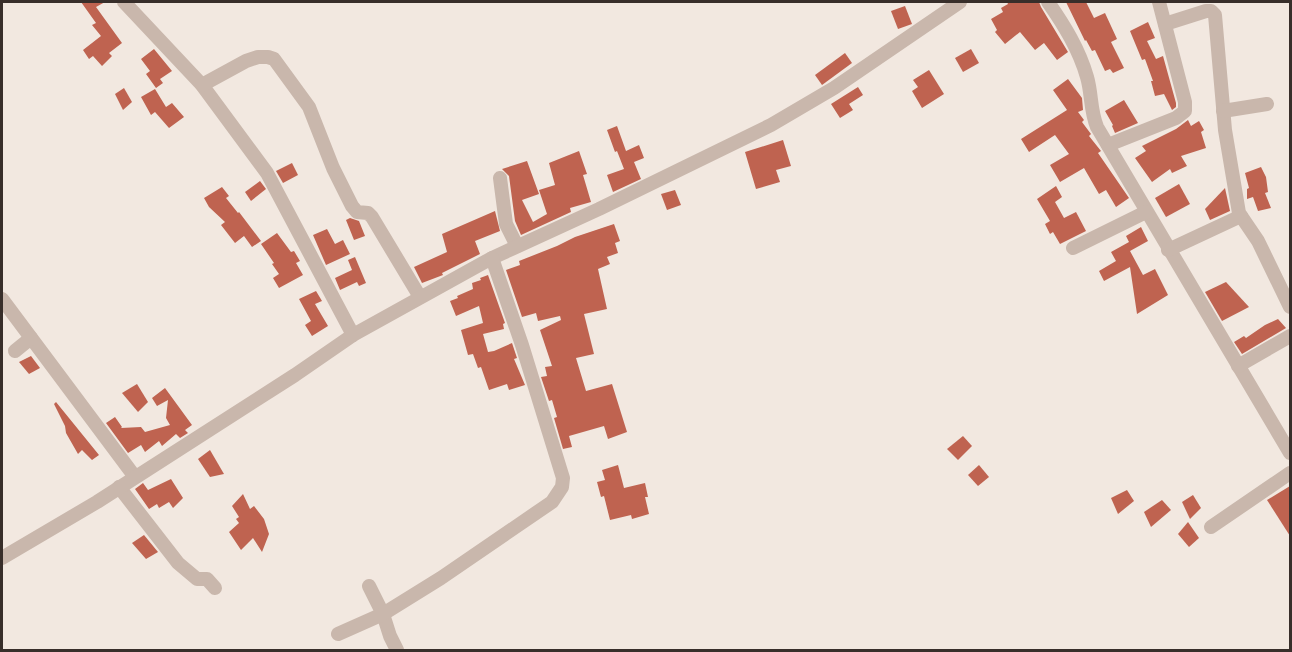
<svg xmlns="http://www.w3.org/2000/svg" width="1292" height="652" font-family="Manrope,sans-serif">
	<rect width="100%" height="100%" fill="#f2e8e0"/>
	<g fill="#bf6350">
		<path d="M81,2H105L96,7L122,43L109,53L112,56L102,66L93,56L89,59L83,50L101,36L92,25L96,23Z"/>
		<path d="M1007,2H1039L1041,7L1068,52L1057,60L1044,43L1035,50L1020,32L1005,44L995,32L997,30L991,19L1003,12L1001,8L1008,4Z"/>
		<path d="M1066,2H1086L1094,18L1105,13L1117,39L1111,42L1124,68L1113,73L1110,69L1105,71L1095,50L1092,51L1086,40L1085,41Z"/>
		<path d="M905,6L912,24L898,29L891,11Z"/>
		<path d="M1148,22L1155,38L1147,41L1156,59L1163,56L1176,103V107L1172,110L1164,94L1155,96L1151,81H1153L1145,59L1142,60L1130,31Z"/>
		<path d="M154,49L172,71L160,79L163,83L156,88L146,74L150,71L141,59Z"/>
		<path d="M971,49L979,63L963,72L955,58Z"/>
		<path d="M845,53L852,63L822,85L815,75Z"/>
		<path d="M929,70L944,94L922,108L912,91L918,87L913,80Z"/>
		<path d="M1068,79L1082,98L1083,110L1078,112L1084,120L1082,122L1091,134L1089,136L1101,151L1098,153L1129,198L1116,207L1106,190L1099,194L1084,168L1060,182L1050,165L1069,154L1055,135L1029,152L1021,139L1067,110L1053,90Z"/>
		<path d="M858,87L863,95L849,104L853,110L840,118L831,104Z"/>
		<path d="M124,88L132,102L123,110L115,94Z"/>
		<path d="M155,89L166,107L172,103L184,117L169,128L155,112L151,115L141,97Z"/>
		<path d="M1124,100L1138,123L1115,133L1112,126L1113,125L1105,111Z"/>
		<path d="M1188,120L1191,126L1199,121L1204,130L1201,132L1206,148L1181,156L1187,166L1172,173L1170,169L1152,182L1135,158L1146,151L1142,146L1176,129Z"/>
		<path d="M617,126L626,151L639,145L644,158L634,162L641,179L613,192L607,175L624,169L617,151L615,152L607,130Z"/>
		<path d="M783,140L791,166L776,170L780,182L756,189L745,152Z"/>
		<path d="M579,151L587,174L583,175L591,202L570,208L571,212L521,235L515,221L509,176L502,169L527,161L539,194L522,200L533,222L547,214L539,190L555,185L549,163Z"/>
		<path d="M292,163L298,175L283,183L276,171Z"/>
		<path d="M1261,167L1266,177L1268,192L1265,193L1271,208L1258,211L1253,197L1247,199V189L1249,188L1245,173Z"/>
		<path d="M260,181L266,189L251,201L245,192Z"/>
		<path d="M1179,184L1190,204L1166,217L1155,198Z"/>
		<path d="M1056,186L1062,197L1055,202L1064,218L1076,212L1086,231L1060,244L1053,232L1050,234L1045,224L1050,221L1037,199Z"/>
		<path d="M222,187L229,196L226,198L238,213L239,212L261,241L252,247L244,236L235,243L221,225L225,222L209,207L204,198Z"/>
		<path d="M1225,188L1230,211L1210,220L1205,209Z"/>
		<path d="M675,190L681,205L667,210L661,194Z"/>
		<path d="M495,211L500,231L475,241L480,254L442,273L443,275L422,283L414,267L447,252L442,234Z"/>
		<path d="M350,218L359,221L365,236L354,240L346,220Z"/>
		<path d="M614,224L620,241L615,243L618,253L607,257L610,264L598,269L607,309L584,314L594,354L576,358L586,391L612,384L627,432L608,439L604,426L569,436L572,447L563,449L554,418L557,417L552,400L549,401L541,377L547,376L545,367L552,366L540,330L561,320L560,316L538,321L536,313L522,317L506,270L520,265L519,261L557,246L575,237Z"/>
		<path d="M1141,227L1148,241L1130,251L1143,275L1155,269L1168,295L1137,314L1130,267L1104,281L1099,271L1116,261L1111,252L1129,242L1126,236Z"/>
		<path d="M327,229L335,244L343,240L350,254L326,265L313,235Z"/>
		<path d="M277,233L291,252L294,251L300,261L296,263L303,275L279,288L273,278L279,274L272,264L274,263L261,244Z"/>
		<path d="M355,257L366,283L359,286L357,282L340,290L335,278L352,270L348,260Z"/>
		<path d="M488,275L505,323L503,324L504,329L483,334L488,352L494,351L512,343L517,358L514,359L525,385L509,390L507,384L489,390L481,367L478,368L473,354L468,355L461,330L483,323L479,306L456,316L450,301L458,298L457,296L473,289L472,283L481,280L480,278Z"/>
		<path d="M1226,282L1249,307L1222,321L1205,292Z"/>
		<path d="M316,291L322,301L315,304L328,326L312,336L305,325L311,321L299,299Z"/>
		<path d="M1278,319L1286,328L1242,354L1234,342L1244,336L1246,338L1265,325Z"/>
		<path d="M31,356L40,368L29,374L19,362Z"/>
		<path d="M137,384L148,402L138,412L122,393Z"/>
		<path d="M165,388L192,425L185,430L188,433L180,438L176,434L162,446L159,441L145,452L141,445L128,453L106,423L115,417L122,427L121,428L141,427L145,432L170,425L166,418L168,400L157,406L152,398Z"/>
		<path d="M56,402L99,455L92,460L82,450L78,454L66,433L65,426L54,404Z"/>
		<path d="M963,436L972,446L958,460L947,449Z"/>
		<path d="M210,450L224,474L210,477L198,459Z"/>
		<path d="M618,465L624,488L645,483L648,497H645L649,514L632,519L631,515L610,520L604,496L601,497L597,482L605,480L602,470Z"/>
		<path d="M979,465L989,477L978,486L968,475Z"/>
		<path d="M171,479L183,498L173,508L169,502L159,508L157,504L149,509L135,489L143,483L148,490Z"/>
		<path d="M1290,486V536L1267,500Z"/>
		<path d="M1127,490L1134,501L1118,514L1111,498Z"/>
		<path d="M243,494L250,509L254,506L264,519L269,534L262,552L253,538L241,550L229,532L239,523L236,519L239,517L232,506Z"/>
		<path d="M1193,495L1201,508L1190,519L1182,502Z"/>
		<path d="M1162,500L1171,510L1151,527L1144,512Z"/>
		<path d="M1188,522L1199,538L1189,547L1178,534Z"/>
		<path d="M144,535L158,552L146,559L132,543Z"/>
	</g>
	<g fill="none" stroke-linecap="round" stroke-linejoin="round">
		<g stroke="#c9b7ac" stroke-width="14">
			<path d="M124,2L202,85L267,173L353,335"/>
			<path d="M1048,2C1064,25 1079,49 1087,77C1092,94 1090,110 1097,127L1290,453"/>
			<path d="M1165,24L1206,11H1211L1215,15L1225,130L1239,213L1258,241L1290,307"/>
			<path d="M202,85L246,61L258,57H268L274,59L309,107L333,168L352,206L357,212L368,213L372,217L420,297"/>
			<path d="M1223,111L1267,104"/>
			<path d="M1108,145L1176,118L1185,111V102L1159,2"/>
			<path d="M500,178L506,224L517,246"/>
			<path d="M1073,248L1146,212"/>
			<path d="M1168,250L1241,216"/>
			<path d="M2,299L135,477"/>
			<path d="M15,351L31,338"/>
			<path d="M1238,366L1290,336"/>
			<path d="M119,487L178,563L197,579H207L215,588"/>
			<path d="M1211,527L1290,473"/>
			<path d="M2,558L97,502L295,375L353,335L492,258L599,209L771,125L834,88L960,2"/>
			<path d="M369,586L383,614L390,636L397,650"/>
			<path d="M338,634L383,614L441,578L552,502L562,487L563,478L522,345L492,258"/>
		</g>
	</g>
	<rect width="1292" height="652" fill="none" stroke="#382e2a" stroke-width="6"/>
</svg>
